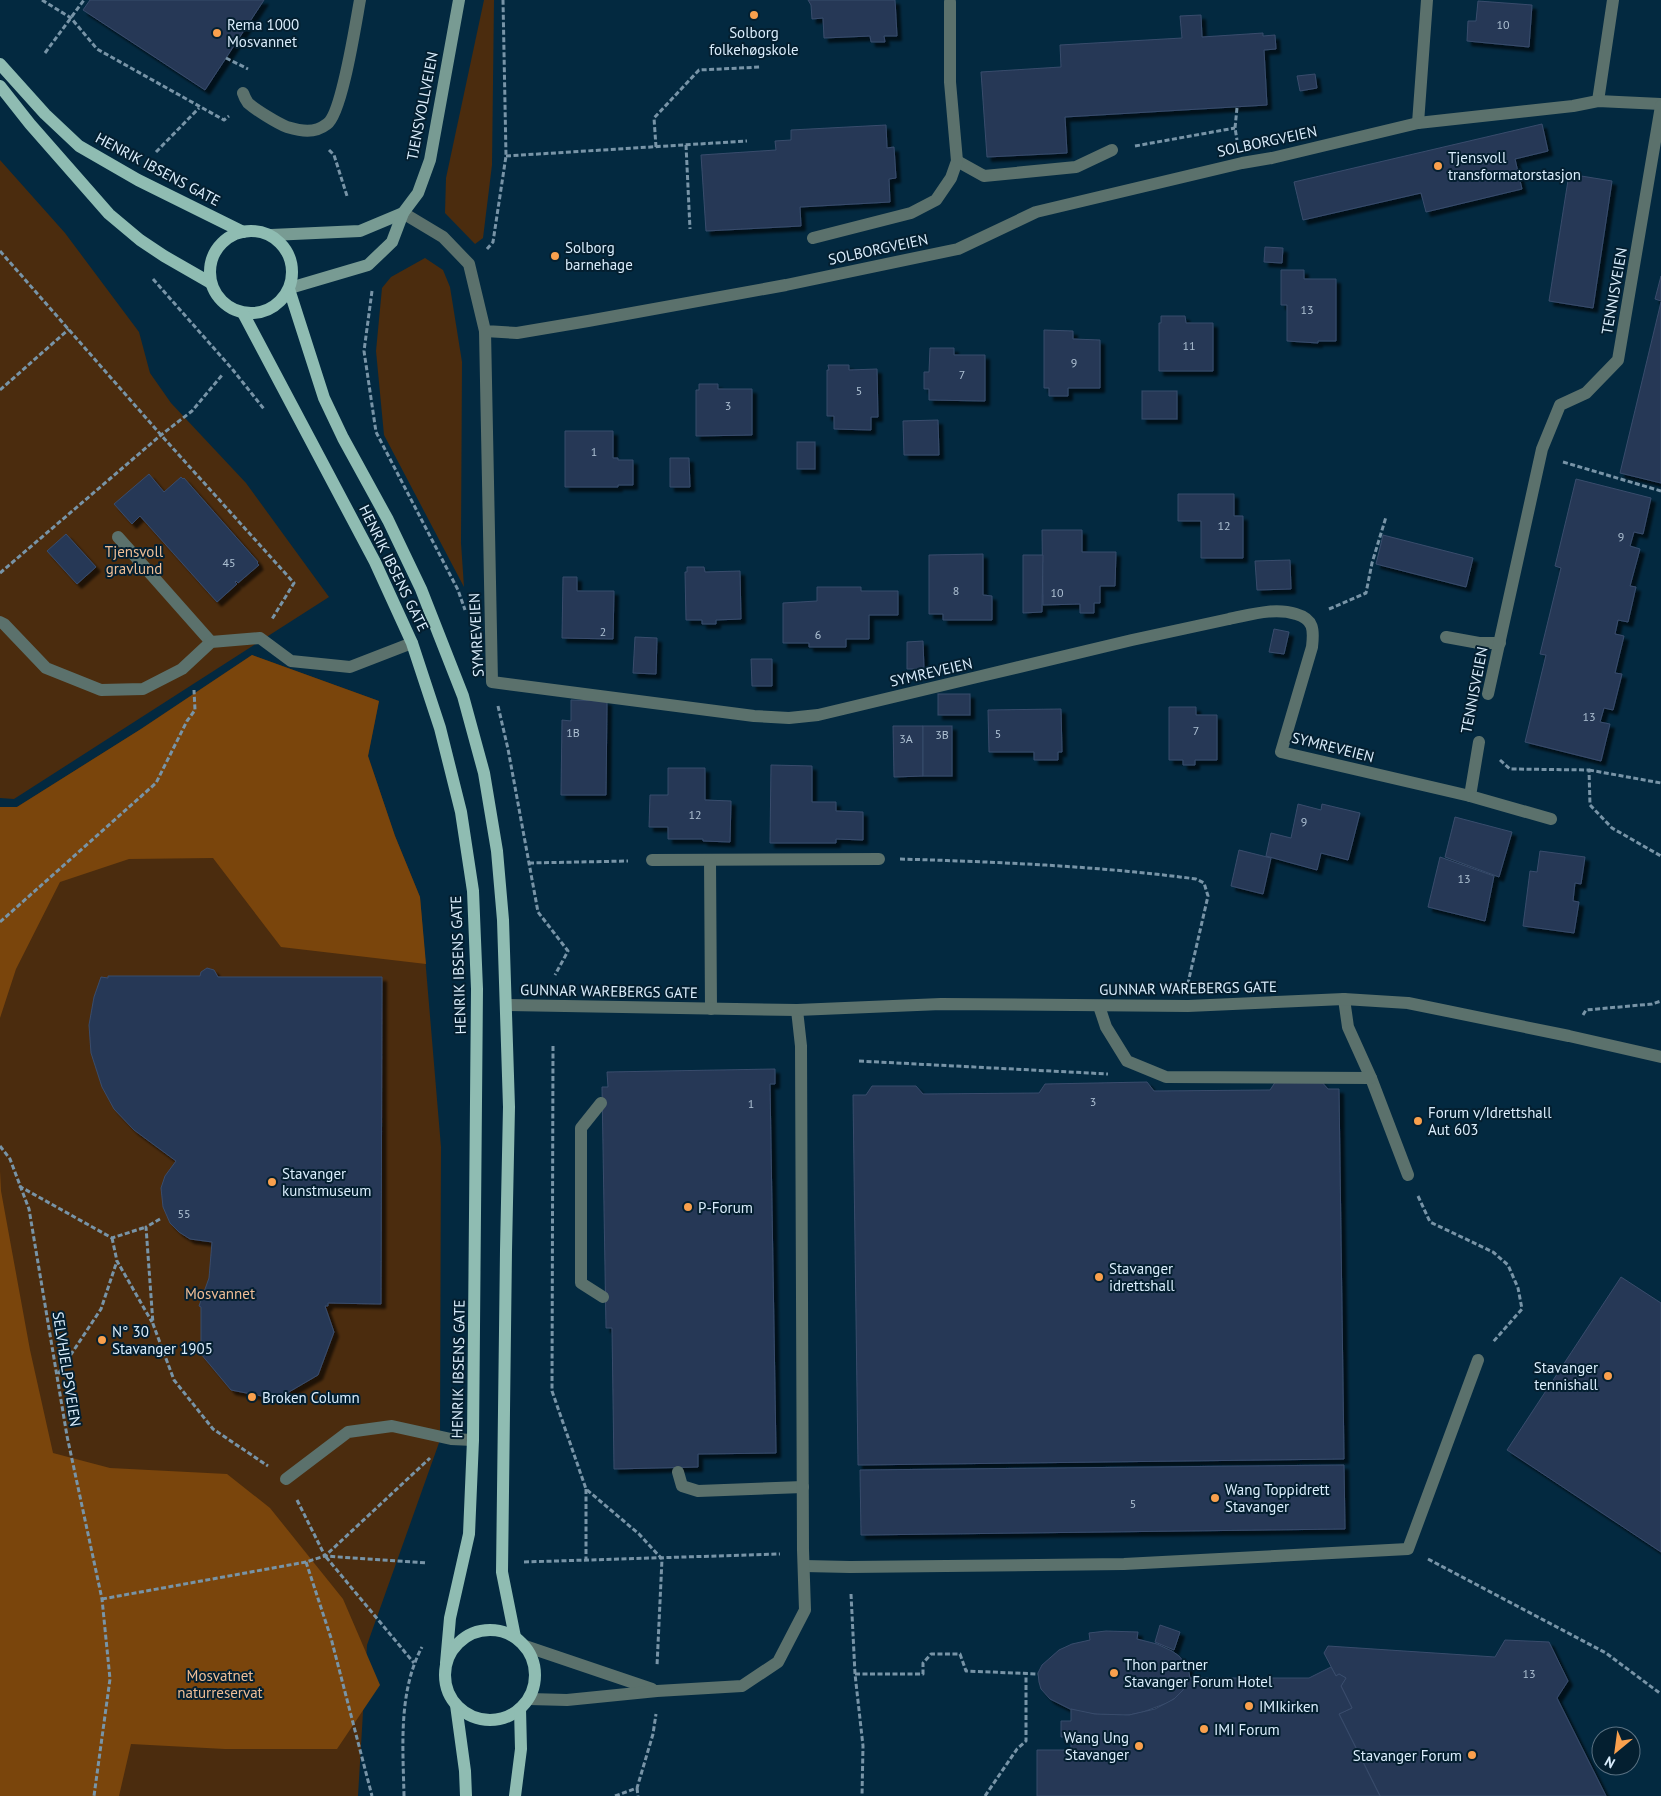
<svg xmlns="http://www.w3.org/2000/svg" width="1661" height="1796" font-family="'PT Sans',sans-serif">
	<defs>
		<filter id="shadow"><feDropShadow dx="4.5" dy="4.5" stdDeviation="1" flood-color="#0009"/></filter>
	</defs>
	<rect width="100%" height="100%" fill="#032940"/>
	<g fill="#4b2c0e">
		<path d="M484,0H494L492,165L483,238L475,244L445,213L446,178Z"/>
		<path d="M0,160L65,233L139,332L150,373L171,403L246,483L329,597L14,799L0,798Z"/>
		<path d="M425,258L443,270L450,287L462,362L461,543L464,587L384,435L376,351L382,288L391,277Z"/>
		<path d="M252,655L379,701L368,756L395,836L420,897L441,1147L440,1440L367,1645L358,1796H0V807H17L141,729Z"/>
	</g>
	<g fill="#7a450c">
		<path d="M252,655L379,701L368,756L395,836L420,897L426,964L281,947L213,858L129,859L60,882L16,969L0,1018V807H17L141,729Z"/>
		<path d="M0,1171L1,1191L30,1350L53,1453L110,1468L227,1474L270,1508L343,1599L380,1685L337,1749H225L131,1744L119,1796H0Z"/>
	</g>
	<g fill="#263856" stroke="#394c6c" filter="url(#shadow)">
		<path d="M90,0H264L205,90L83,10Z"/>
		<path d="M808,0H895L897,36H884L885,42H871L870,36L824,38L823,18L812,19L811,5Z"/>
		<path d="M1478,1L1532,5L1529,47L1467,41L1468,21H1476Z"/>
		<path d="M1201,15L1202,37L1263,33V36L1275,35L1276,49L1264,50L1267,105L1065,117L1067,153L987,157L981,72L1061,67L1060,45L1182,38L1180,16Z"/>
		<path d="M1315,74L1317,88L1300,91L1297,76Z"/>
		<path d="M1542,124L1548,151L1515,159L1522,189L1426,212L1421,193L1303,220L1294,182Z"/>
		<path d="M886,125L887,148L894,147L896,178L889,179L890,202L800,207L801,226L706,231L701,155L776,150L775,141L791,140V130Z"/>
		<path d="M1569,174L1612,181L1593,308L1549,301Z"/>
		<path d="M1265,247L1283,248L1282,263L1264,262Z"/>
		<path d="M1281,270H1304V279H1336V341H1318V343L1287,341V305H1281Z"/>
		<path d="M1661,276V301L1655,299Z"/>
		<path d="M1661,302V483L1620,473Z"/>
		<path d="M1161,316H1185L1186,323H1213V371H1159V323H1161Z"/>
		<path d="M1044,330L1073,331V339L1100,340V388H1068V396H1049V388H1044Z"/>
		<path d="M930,348H954V355H985V401L929,400V389H924V372H929Z"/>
		<path d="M828,365H849V370L877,369L878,417H871V430L834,429V416H827V370H829Z"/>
		<path d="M699,384H718V389H752V435L696,436V390H699Z"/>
		<rect x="1142" y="391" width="35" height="28"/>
		<path d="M938,420L939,455H904L903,421Z"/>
		<path d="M565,431H613V458H618V460H633V485H618V487H565Z"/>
		<rect x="797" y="442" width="18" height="27"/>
		<path d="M670,458H689L690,487H670Z"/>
		<path d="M149,474L164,492L181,477L183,479L184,478L258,562L257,563L259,565L238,583L236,581L235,582L237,584L217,602L140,516L132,524L114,504Z"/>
		<path d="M1576,479L1651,498L1643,534L1634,532L1630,546L1640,549L1630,586L1636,587L1628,622L1618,620L1615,634L1624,636L1615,673L1622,674L1613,710L1604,708L1600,722L1610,724L1601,761L1525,742L1546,655L1540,654L1561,568L1555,566Z"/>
		<path d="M1178,494H1234V516H1243V558H1201V521H1178Z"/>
		<path d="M1042,530H1082V552H1116L1115,586H1100V603H1094V613H1080V604L1043,605Z"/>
		<path d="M66,534L96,567L77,584L47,551Z"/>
		<path d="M1383,535L1473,558L1466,587L1376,564Z"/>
		<path d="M983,554V595L992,596V620H943V614H929V555Z"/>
		<path d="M1023,555H1043L1042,612L1023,613Z"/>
		<path d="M1290,560L1291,589L1257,590L1255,561Z"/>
		<path d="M687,567H704L705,572L740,571L741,619L716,620V624H702V620H686L685,572H687Z"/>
		<path d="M563,577H577V591H614L613,639L562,638Z"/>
		<path d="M817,587H861V591H898V615H869V639H846V647H809V643H783V603L817,601Z"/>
		<path d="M1274,629L1289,632L1284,654L1269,652Z"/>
		<path d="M635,637L657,638L656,674L633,673Z"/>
		<path d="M923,641L924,669H907V642Z"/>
		<path d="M751,659H772V686H752Z"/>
		<rect x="938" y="694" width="32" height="21"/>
		<path d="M571,700L607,701L606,795H561L562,720L571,721Z"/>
		<path d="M1169,707H1196V715H1217V760H1195V765H1183V760H1169Z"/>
		<path d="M1061,709L1062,752H1058V760H1034V752H989L988,710Z"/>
		<path d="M893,726H923V776L894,777Z"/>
		<rect x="923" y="726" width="29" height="50"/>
		<path d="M771,765L812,766V802H836V811L863,812V840L836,839V843H770Z"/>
		<path d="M668,768H705V800L731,801L730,842L703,841V839H668V827H649L650,795H668Z"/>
		<path d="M1298,804L1321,810L1322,804L1360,813L1348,860L1321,853L1317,870L1266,856L1271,833L1291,838Z"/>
		<path d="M1455,817L1512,832L1499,877L1445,857Z"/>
		<path d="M1239,850L1271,858L1263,894L1231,886Z"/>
		<path d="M1540,851L1585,857L1581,884L1575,883L1573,901L1579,902L1574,933L1523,926L1530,871L1537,872Z"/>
		<path d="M1440,857L1494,876L1485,921L1428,907Z"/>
		<path d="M207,968L214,970L218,977H382L381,1304L328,1303V1306H325L334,1332L318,1375L277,1399L231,1390L201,1354V1307L199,1306L209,1278L212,1242L190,1239L179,1232L170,1223L163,1207L161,1188L165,1176L176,1161L134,1130L114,1109L102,1087L91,1053L89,1025L94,997L101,977L108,978V976H200L201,972Z"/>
		<path d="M775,1069V1084H770L776,1453L698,1454V1467L614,1469L612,1328H606L602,1087H608L607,1072Z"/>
		<path d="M1320,1080L1328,1089H1339L1344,1459L858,1465L853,1095H866L872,1086H916L923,1094L1039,1093L1045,1084L1147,1082L1154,1091L1270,1090L1276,1081Z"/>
		<path d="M1621,1277L1661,1303V1552L1507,1450Z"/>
		<path d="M1344,1465L1345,1529L861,1535L860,1470Z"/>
		<path d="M1160,1625L1180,1632L1174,1650L1155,1642Z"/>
		<path d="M1106,1631L1138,1632L1137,1639L1157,1644L1172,1651L1179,1656L1188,1667L1190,1678L1185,1688L1177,1697L1167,1703L1143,1712L1129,1715L1115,1716L1083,1713L1070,1709L1050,1699L1041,1689L1039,1682L1038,1673L1042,1665L1059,1650L1072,1644L1090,1640L1089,1633Z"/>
		<path d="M1505,1640L1549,1642L1568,1681L1557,1698L1606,1796H1380L1339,1714L1352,1708L1341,1686L1346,1678L1339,1674L1336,1676L1324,1653L1328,1646L1495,1657Z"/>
		<path d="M1331,1667L1336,1676L1339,1674L1346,1678L1341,1686L1352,1708L1339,1714L1380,1796H1037V1750H1071V1737H1061V1721H1071V1709L1095,1714L1129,1715L1155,1709L1174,1699L1185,1688L1190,1678H1309Z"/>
	</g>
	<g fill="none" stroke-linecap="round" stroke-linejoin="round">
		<g stroke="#7894a7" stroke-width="3" stroke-dasharray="5 2.5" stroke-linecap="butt">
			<path d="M42,0L71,18L97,49L224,120L229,116"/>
			<path d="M45,53L84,0"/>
			<path d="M226,58L248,69"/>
			<path d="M1237,108L1235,128L1237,140"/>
			<path d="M686,145L690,229"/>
			<path d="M1135,146L1235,128"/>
			<path d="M656,147L654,118L699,70L761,67"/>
			<path d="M329,150L334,155L347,196"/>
			<path d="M156,152L199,108"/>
			<path d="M506,156L747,141"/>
			<path d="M487,249L493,242L506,156L503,0"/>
			<path d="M0,251L161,435L294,583L272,619"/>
			<path d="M153,279L233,370L264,409"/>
			<path d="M372,291L364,351L376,432L458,590L465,610"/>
			<path d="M0,390L69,329"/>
			<path d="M1563,462L1661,491"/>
			<path d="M0,573L161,435L192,411L223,374"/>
			<path d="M1329,609L1366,593L1372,563L1386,517"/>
			<path d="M498,706L508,749L538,912L568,951L555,975"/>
			<path d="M1500,760L1510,769L1589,770L1590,805L1612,828L1661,856"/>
			<path d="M1589,770L1661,783"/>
			<path d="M900,859C999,862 1098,866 1196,879L1204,883L1208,896L1188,983"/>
			<path d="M529,863L628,861"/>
			<path d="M0,922L156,783L187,721L195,710L194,690"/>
			<path d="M1583,1015L1586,1010L1652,1004L1661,1001"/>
			<path d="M553,1046L552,1391L586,1489L639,1534L662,1559L657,1666"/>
			<path d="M859,1061L1108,1074"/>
			<path d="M0,1146L10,1159L29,1209L67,1436L102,1599L110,1679L94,1796"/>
			<path d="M19,1186L112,1238L146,1227"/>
			<path d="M1418,1196L1430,1222L1493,1252L1508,1265L1518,1288L1522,1309L1493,1342"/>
			<path d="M160,1219L146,1227L153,1324L174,1380L213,1429L268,1466"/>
			<path d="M112,1238L117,1261L152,1322"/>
			<path d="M58,1374L101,1309L117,1261"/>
			<path d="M586,1489V1560"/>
			<path d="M297,1500L325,1556L430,1458"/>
			<path d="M326,1557L414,1663"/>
			<path d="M1428,1559L1606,1653L1661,1694"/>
			<path d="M306,1562L331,1638L372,1796"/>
			<path d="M524,1562L780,1554"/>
			<path d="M851,1594L855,1674L863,1746L862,1796"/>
			<path d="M102,1599L306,1562L325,1556L427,1563"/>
			<path d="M855,1674H923V1663L931,1654H960L966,1671L1038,1674"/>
			<path d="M637,1788L638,1796"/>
			<path d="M404,1796C403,1747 398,1692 422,1647"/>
			<path d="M615,1796L637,1788L653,1734L656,1714"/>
			<path d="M985,1796L1017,1749L1026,1741V1673"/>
		</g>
		<g stroke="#5b716c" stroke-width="12">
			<path d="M243,93C244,96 246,100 248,103C256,110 277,123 287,127C301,131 314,134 327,124C342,114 356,21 360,0"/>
			<path d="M957,161L984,176L1076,167L1112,150"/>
			<path d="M813,238L911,213L936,200L951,178L957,161L950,82V2"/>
			<path d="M118,537L211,642"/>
			<path d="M0,622L4,624L46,668L101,690L143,689L182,669L211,642L260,638L291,661L350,667L412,643"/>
			<path d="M1446,637L1479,643H1500"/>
			<path d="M1470,796L1479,742"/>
			<path d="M652,860L879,859"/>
			<path d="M710,860L711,1009"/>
			<path d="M1344,999L1348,1027L1371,1078L1408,1175"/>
			<path d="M1099,1006L1106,1027L1127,1061L1166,1077L1371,1078"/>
			<path d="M601,1103L581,1128V1283L603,1297"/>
			<path d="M678,1472L682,1486L698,1491L803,1487"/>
			<path d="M286,1479L348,1432L392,1426L451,1439L473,1440"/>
			<path d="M804,1566L850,1567L1124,1564L1408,1549L1478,1360"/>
			<path d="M525,1646L652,1689"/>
			<path d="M529,1699L567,1700L657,1691L742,1686L778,1662L805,1610L803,1550L801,1046L797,1010"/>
		</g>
		<g stroke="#5b716c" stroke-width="12">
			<path d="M1598,101L1613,0"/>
			<path d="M1418,123L1427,0"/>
			<path d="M403,213L443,237L469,264L485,331L517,333L588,321L786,285L958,249L1036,212L1242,163L1272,158L1418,123L1573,106L1598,101L1661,104"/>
			<path d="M485,331L492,682L754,716L789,718L818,715C923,690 1027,665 1132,640C1164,633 1196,626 1229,619C1250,615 1274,607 1296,614C1314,619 1314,630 1312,647L1281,752L1470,796L1551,819"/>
			<path d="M1488,694L1542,449L1560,405L1586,393L1618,360L1661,106"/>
			<path d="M506,1005L797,1010L941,1004L1188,1006L1344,999L1408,1003L1569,1036L1661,1057"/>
		</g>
		<g stroke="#789b93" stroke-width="12">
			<path d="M271,235L360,231L403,213"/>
			<path d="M290,288L368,265L392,242L403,213L418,193L430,160L459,0"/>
		</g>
		<g stroke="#8fbcb2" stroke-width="12">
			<path d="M0,64L45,114L79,146L138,180L243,232"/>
			<path d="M0,86L30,124L109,214L140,240L164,256L211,283"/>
			<circle cx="251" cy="272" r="41"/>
			<path d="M289,289L324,398L343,438L388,520L421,589L463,696L484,773L497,851L503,920L509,1107L506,1250L502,1572L515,1637"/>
			<path d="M243,313L375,562L412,643L440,728L461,812L473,891L477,989L473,1440L469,1534L450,1618L446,1663"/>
			<circle cx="490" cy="1675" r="45"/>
			<path d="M456,1705L465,1771L466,1796"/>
			<path d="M515,1796L521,1749L520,1709"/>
		</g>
	</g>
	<g fill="#f9a04d" stroke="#041f30" stroke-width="2">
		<circle cx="754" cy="15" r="5"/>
		<circle cx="217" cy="33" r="5"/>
		<circle cx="1438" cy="166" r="5"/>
		<circle cx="555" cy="256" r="5"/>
		<circle cx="1418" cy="1121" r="5"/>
		<circle cx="272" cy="1182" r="5"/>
		<circle cx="688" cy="1207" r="5"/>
		<circle cx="1099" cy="1277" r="5"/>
		<circle cx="102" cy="1340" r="5"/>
		<circle cx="1608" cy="1376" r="5"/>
		<circle cx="252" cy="1397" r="5"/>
		<circle cx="1215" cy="1498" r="5"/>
		<circle cx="1114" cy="1673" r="5"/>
		<circle cx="1249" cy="1706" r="5"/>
		<circle cx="1204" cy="1729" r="5"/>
		<circle cx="1139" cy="1746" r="5"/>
		<circle cx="1472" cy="1755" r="5"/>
	</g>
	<g text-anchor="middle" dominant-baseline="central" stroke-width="4" stroke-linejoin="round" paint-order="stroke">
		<g font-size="12" fill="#adc0d2">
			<text x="1503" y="24">10</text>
			<text x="1307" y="309">13</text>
			<text x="1189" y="345">11</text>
			<text x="1074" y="362">9</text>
			<text x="962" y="374">7</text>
			<text x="859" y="390">5</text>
			<text x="728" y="405">3</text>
			<text x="594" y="451">1</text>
			<text x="1224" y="525">12</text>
			<text x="1621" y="536">9</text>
			<text x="229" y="562">45</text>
			<text x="956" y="590">8</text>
			<text x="1057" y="592">10</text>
			<text x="603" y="631">2</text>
			<text x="818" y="634">6</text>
			<text x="1589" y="716">13</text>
			<text x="1196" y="730">7</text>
			<text x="573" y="732">1B</text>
			<text x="998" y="733">5</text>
			<text x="942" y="734">3B</text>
			<text x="906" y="738">3A</text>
			<text x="695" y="814">12</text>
			<text x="1304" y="821">9</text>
			<text x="1464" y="878">13</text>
			<text x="1093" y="1101">3</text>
			<text x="751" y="1103">1</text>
			<text x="184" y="1213">55</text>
			<text x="1133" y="1503">5</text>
			<text x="1529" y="1673">13</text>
		</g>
		<g font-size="15" fill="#daedfc" stroke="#041f30" text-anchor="start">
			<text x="227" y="24">Rema 1000<tspan x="227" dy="17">Mosvannet</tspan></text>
			<text x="754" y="32" text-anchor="middle">Solborg<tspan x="754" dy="17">folkehøgskole</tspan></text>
			<text x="1448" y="157">Tjensvoll<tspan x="1448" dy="17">transformatorstasjon</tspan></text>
			<text x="565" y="247">Solborg<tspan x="565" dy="17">barnehage</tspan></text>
			<text x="1428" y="1112">Forum v/Idrettshall<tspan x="1428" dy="17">Aut 603</tspan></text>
			<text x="282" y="1173">Stavanger<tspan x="282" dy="17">kunstmuseum</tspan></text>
			<text x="698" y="1207">P-Forum</text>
			<text x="1109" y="1268">Stavanger<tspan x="1109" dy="17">idrettshall</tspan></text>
			<text x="112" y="1331">N° 30<tspan x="112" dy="17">Stavanger 1905</tspan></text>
			<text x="1598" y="1367" text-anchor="end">Stavanger<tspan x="1598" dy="17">tennishall</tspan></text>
			<text x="262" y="1397">Broken Column</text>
			<text x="1225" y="1489">Wang Toppidrett<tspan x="1225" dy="17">Stavanger</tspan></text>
			<text x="1124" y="1664">Thon partner<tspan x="1124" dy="17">Stavanger Forum Hotel</tspan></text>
			<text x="1259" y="1706">IMIkirken</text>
			<text x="1214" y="1729">IMI Forum</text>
			<text x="1129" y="1737" text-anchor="end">Wang Ung<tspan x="1129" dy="17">Stavanger</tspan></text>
			<text x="1462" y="1755" text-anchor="end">Stavanger Forum</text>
		</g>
		<g font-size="15" fill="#daedfc" stroke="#041f30">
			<text transform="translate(422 106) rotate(-79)">TJENSVOLLVEIEN</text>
			<text transform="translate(1267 141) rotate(-12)">SOLBORGVEIEN</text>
			<text transform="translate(158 169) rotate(28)">HENRIK IBSENS GATE</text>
			<text transform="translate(878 249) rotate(-12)">SOLBORGVEIEN</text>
			<text transform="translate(1614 291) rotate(-80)">TENNISVEIEN</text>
			<text transform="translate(394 568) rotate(64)">HENRIK IBSENS GATE</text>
			<text transform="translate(476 635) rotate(-93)">SYMREVEIEN</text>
			<text transform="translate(931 672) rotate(-13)">SYMREVEIEN</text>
			<text transform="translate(1474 690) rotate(-79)">TENNISVEIEN</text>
			<text transform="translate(1333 747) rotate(14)">SYMREVEIEN</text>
			<text transform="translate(458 965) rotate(-92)">HENRIK IBSENS GATE</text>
			<text transform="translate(1188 988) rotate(-1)">GUNNAR WAREBERGS GATE</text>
			<text transform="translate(609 991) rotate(1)">GUNNAR WAREBERGS GATE</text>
			<text transform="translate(67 1369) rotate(81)">SELVHJELPSVEIEN</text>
			<text transform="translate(458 1369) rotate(-89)">HENRIK IBSENS GATE</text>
		</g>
		<g font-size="15" fill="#efbe96" stroke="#041f30">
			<text x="134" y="551">Tjensvoll<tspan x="134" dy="17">gravlund</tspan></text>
			<text x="220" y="1293">Mosvannet</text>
			<text x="220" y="1675">Mosvatnet<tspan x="220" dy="17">naturreservat</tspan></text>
		</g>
	</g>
	<g transform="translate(1616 1751) rotate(209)"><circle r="24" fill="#041f30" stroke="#5a7182"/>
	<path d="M0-4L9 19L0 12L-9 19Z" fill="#f9a04d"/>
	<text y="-8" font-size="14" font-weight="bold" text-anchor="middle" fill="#daedfc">N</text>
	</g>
</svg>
